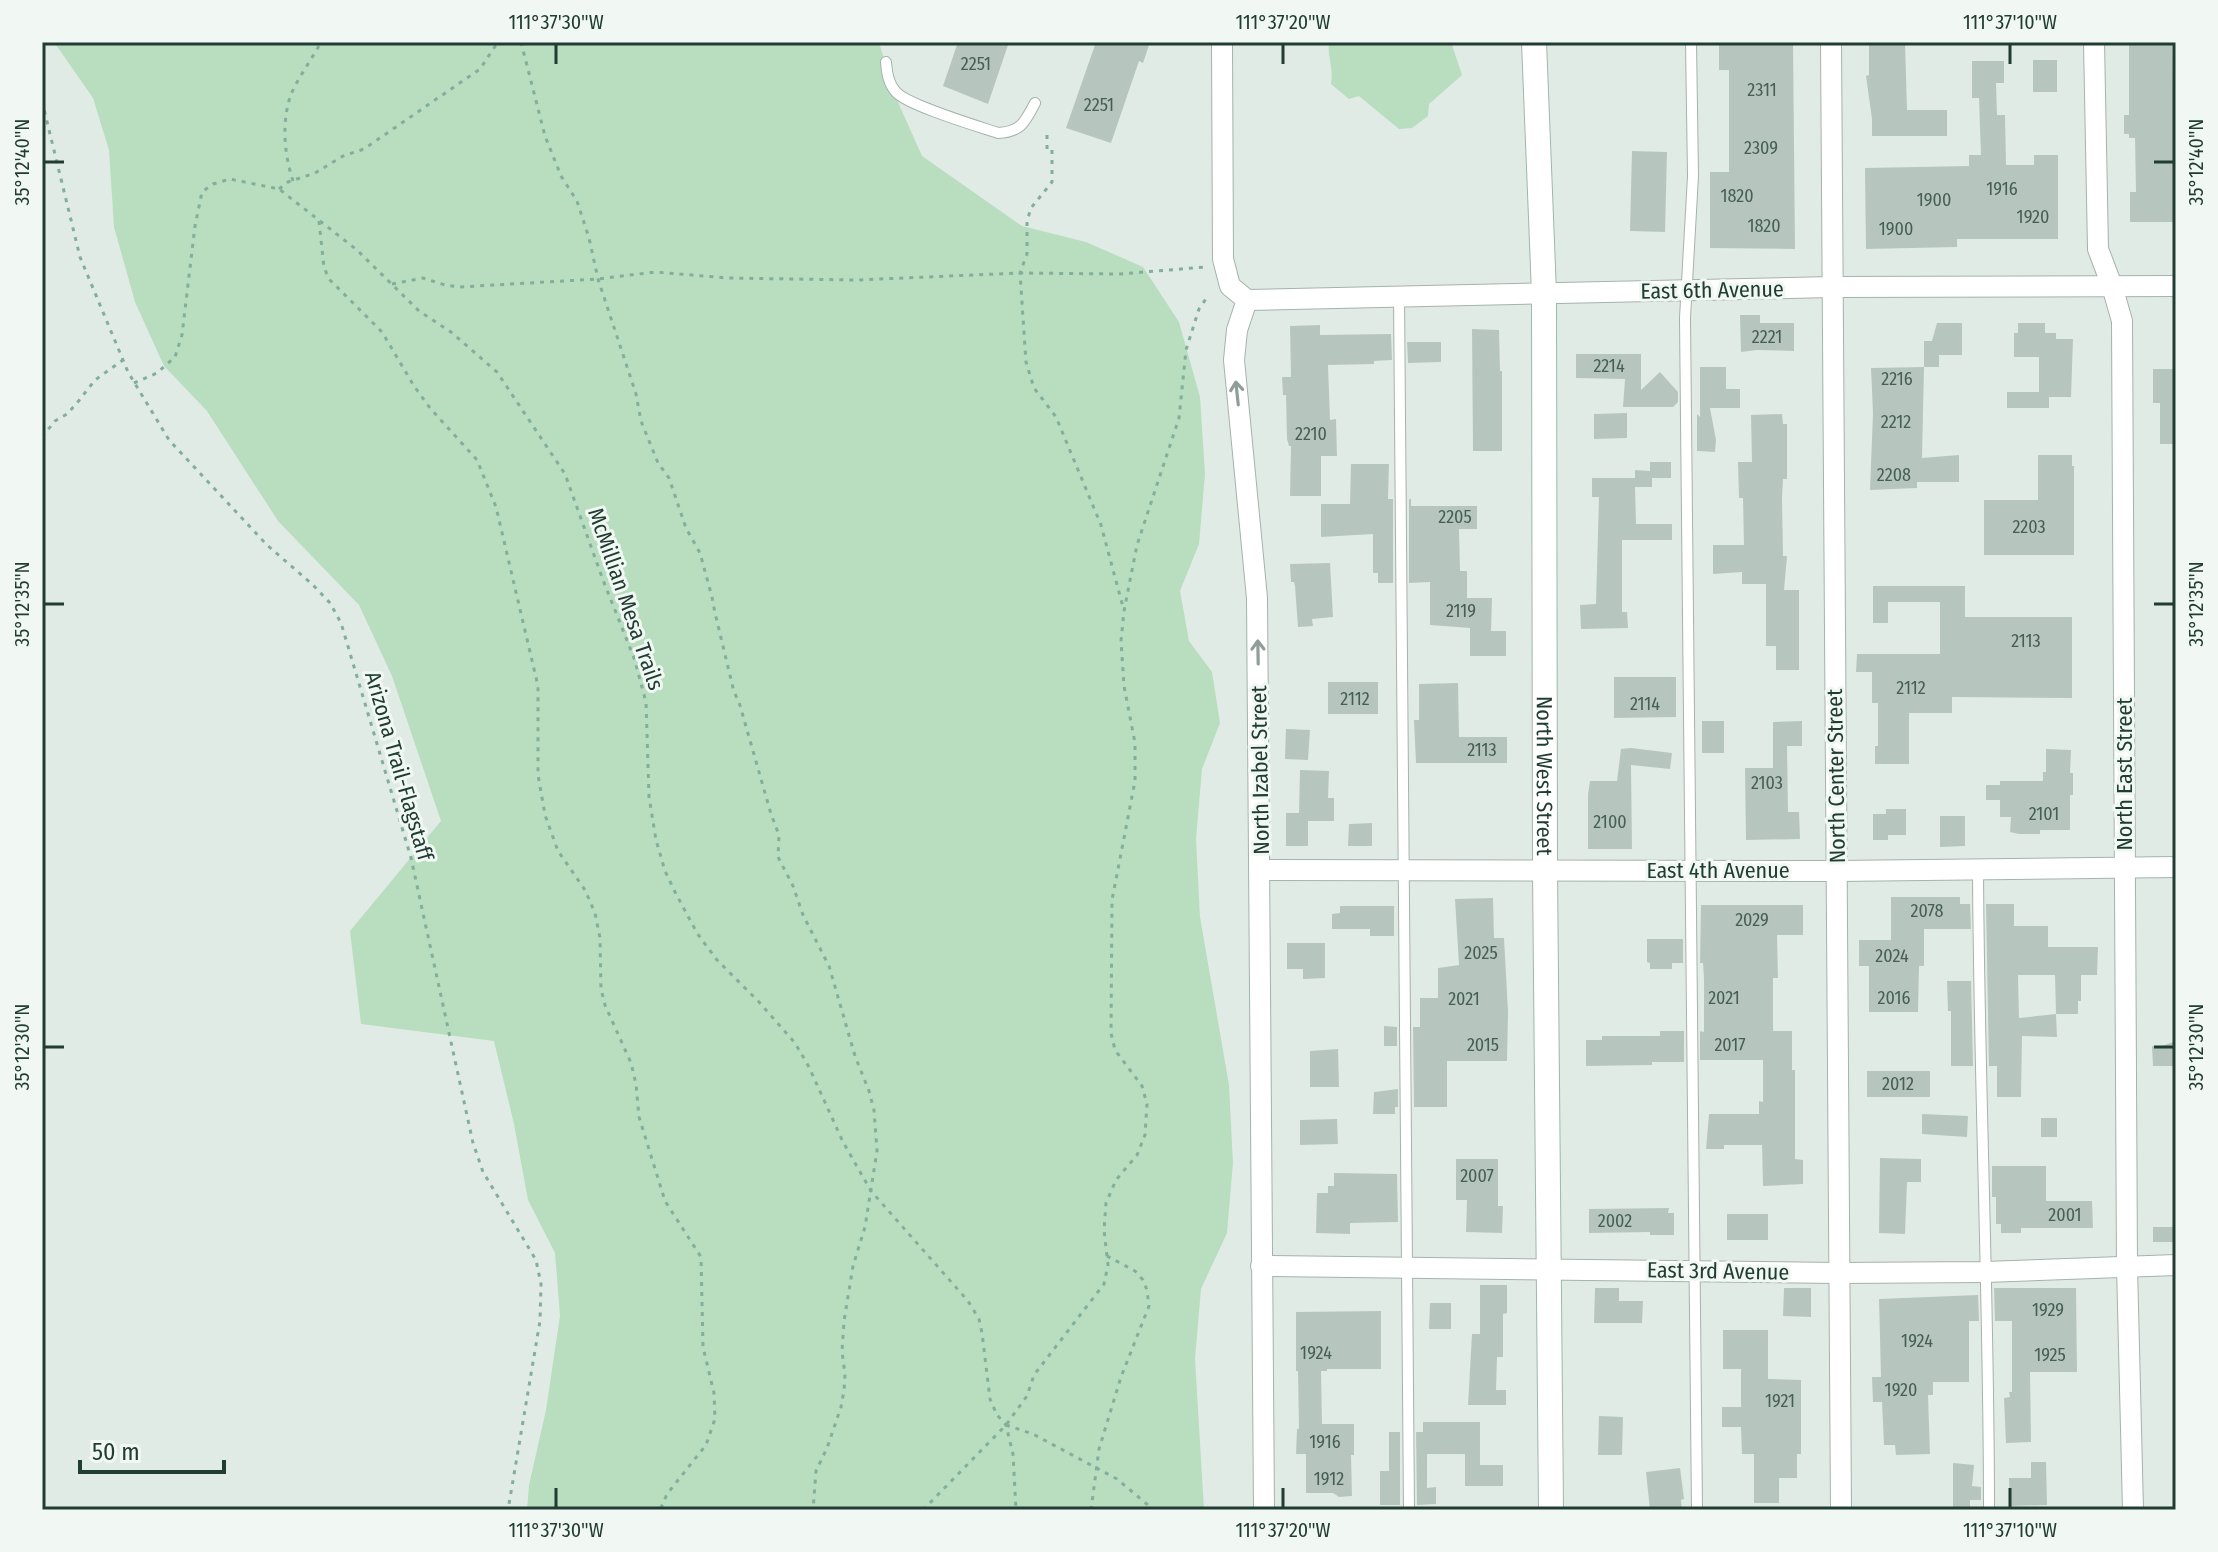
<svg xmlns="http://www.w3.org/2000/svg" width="2218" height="1552" font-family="'Fira Sans Condensed',sans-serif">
	<rect width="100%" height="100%" fill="#e1ebe5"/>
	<g fill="#b9ddbf">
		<path d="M54,42H879L893,91L922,156L1022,226L1086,242L1143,267L1179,322L1200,397L1205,474L1199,544L1180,591L1189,641L1212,672L1220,723L1202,769L1196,839L1200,917L1229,1085L1233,1163L1227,1233L1201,1289L1195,1359L1204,1510H527L529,1485L546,1410L560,1316L555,1253L528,1200L514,1124L494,1041L361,1024L350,931L441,821L392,676L359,605L278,521L207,411L164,366L135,302L114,227L109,150L93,98Z"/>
		<path d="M1329,42H1451L1462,75L1429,104L1428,116L1412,128L1399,129L1359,96L1349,99L1331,84C1334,68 1327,56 1329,42Z"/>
	</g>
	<g fill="#b6c6be" fill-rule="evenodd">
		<path d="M958,42H1009L988,104L943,86Z"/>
		<path d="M1096,42H1150L1143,63L1139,61L1111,143L1066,128Z"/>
		<path d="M1793,42L1795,249L1710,248V172H1729V70H1719V43Z"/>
		<path d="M1869,42H1905L1907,110H1947V136H1872V119L1866,76L1869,75Z"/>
		<path d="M2129,42H2172L2173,87H2175L2176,222H2130V192H2136L2135,138H2129V134H2124V115H2129Z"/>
		<rect x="2033" y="60" width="24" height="32"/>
		<path d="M1972,61H2004V83H1996L1997,115H2005L2006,165H2034V155H2058V239H1957V247L1866,249L1865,168L1969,166V155H1981L1979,98H1972Z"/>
		<path d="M1632,151L1667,152L1665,232L1630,231Z"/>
		<path d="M1740,315H1760V323H1794V351L1757,350L1741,352Z"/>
		<path d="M1937,323H1962V355H1939V367H1924V341H1932Z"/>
		<path d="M2018,323H2045V333H2056V339H2073L2071,397H2049V408H2007V392H2039V357H2014V333H2018Z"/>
		<path d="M1320,325V335L1391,334L1392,360L1374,361V364L1328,365L1330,420L1336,419L1337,456H1321V496H1290L1291,446H1289L1287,439L1286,395H1283L1282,377H1291L1290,326Z"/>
		<path d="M1472,329L1499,330L1500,371H1502V451H1473Z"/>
		<path d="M1407,342H1441V362L1408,363Z"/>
		<path d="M1576,354H1641V390L1660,372L1678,392V402L1673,407H1623L1625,379L1576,378Z"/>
		<path d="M1700,367H1726V389H1740V408H1710L1716,440L1715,452L1697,451V414L1700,417Z"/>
		<path d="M1924,367L1922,458L1959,455V482H1917V488L1870,490L1873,413L1871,368Z"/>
		<path d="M2153,369H2176V444H2160V403H2153Z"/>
		<path d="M1627,413V438L1594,439V414Z"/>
		<path d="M1782,414L1783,424H1787V479H1783L1782,498L1783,556H1787L1784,590H1799V670H1776V646H1766V584H1742V572L1713,574V545H1744L1743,498H1739L1738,462H1752L1751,415Z"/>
		<path d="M2038,455H2072V466H2074V555H1984V500H2038Z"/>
		<path d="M1650,462H1671V478H1652V487H1635L1636,524H1672V540H1622V612H1627L1628,628L1581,629L1580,605L1596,604L1599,497H1592V478H1635V470L1650,471Z"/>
		<path d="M1351,464H1389L1388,499H1393V583H1378V573H1373V534L1321,537V504H1350Z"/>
		<path d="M1409,499H1411V506H1477V529H1459L1460,571H1467V598H1492L1491,631H1506V656H1470V628L1430,625V582L1409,583Z"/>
		<path d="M1330,563L1333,617L1312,619L1313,626L1298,627L1295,586L1294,582H1291L1290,564Z"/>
		<path d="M1873,586H1965V617H2072V698L1952,697V713H1909V764H1875V746H1878V703H1872V672H1856L1857,654H1940V602H1888V623H1873Z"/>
		<path d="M1614,677H1676V717L1614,718Z"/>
		<rect x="1328" y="682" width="50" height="32"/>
		<path d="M1458,683L1459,737H1507V763H1416L1414,720H1419V684Z"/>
		<rect x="1702" y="721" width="22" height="32"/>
		<path d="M1802,721V746H1787L1788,812H1799L1800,839L1746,840L1745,768H1773V722Z"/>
		<path d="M1286,729L1310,730L1308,760L1285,759Z"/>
		<path d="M1631,748L1672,753L1670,769L1631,765L1632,849H1588V794L1590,781H1617L1621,749Z"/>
		<path d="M2046,749L2071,750L2070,773H2073V795H2070V830H2040V834H2019L2010,832L2011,817H2000V800H1986V785H2000V781H2043V772H2046Z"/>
		<path d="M1300,770L1329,771L1328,798H1334V821H1308V846H1286V813H1299Z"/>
		<path d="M1886,809H1906V835H1888V840H1873V814H1886Z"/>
		<path d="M1940,816H1965V846L1940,847Z"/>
		<path d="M1372,823V846H1348L1349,824Z"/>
		<path d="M1891,897H1960V904H1970L1971,929H1924V966H1919L1918,1012H1869V966H1859V940H1891Z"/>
		<path d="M1493,898L1494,938H1504L1508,1012L1507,1061H1447V1107H1414L1413,1027H1420V998H1438V968L1459,965L1455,899Z"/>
		<path d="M1986,904H2014V926H2048V947H2098L2097,975H2081V1001H2078V1014H2056L2057,1037L2022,1036L2021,1097H1997V1066H1989ZM2018,975H2055L2056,1014L2019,1018Z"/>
		<path d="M1701,905H1803V935H1777L1778,978H1773V1031H1792V1070H1795V1159L1803,1160V1184L1763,1186L1762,1145H1724V1149H1706L1709,1114H1759V1101L1763,1102V1060H1700V1031L1704,1032V979L1703,963H1700Z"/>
		<path d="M1340,906H1394V936H1370V929H1332V914L1340,913Z"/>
		<path d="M1647,939H1683V963H1672V969H1650V963L1647,962Z"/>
		<path d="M1287,943H1325V978L1303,979V969H1287Z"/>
		<path d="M1947,981H1971L1973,1066H1951V1011H1948Z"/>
		<path d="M1384,1026L1397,1027V1046H1384Z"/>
		<path d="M1660,1031H1684V1062H1652V1065L1586,1066V1040H1602V1036H1660Z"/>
		<path d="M2176,1041V1066H2153L2152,1046H2162Z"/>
		<path d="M1338,1049L1339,1087H1310V1051Z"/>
		<rect x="1867" y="1071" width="63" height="26"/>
		<path d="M1398,1089V1107H1395V1114H1373L1374,1092Z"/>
		<path d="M1922,1114L1968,1116L1967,1137L1922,1134Z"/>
		<rect x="2041" y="1118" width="16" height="19"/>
		<path d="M1337,1119L1338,1144L1300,1145V1120Z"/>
		<path d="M1880,1158L1921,1159V1182H1907L1905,1234L1879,1233Z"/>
		<path d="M1456,1159H1498V1206H1503L1502,1233L1466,1232L1467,1200H1456Z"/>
		<path d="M1992,1166H2046V1201H2092L2093,1228H2021V1233H2001V1224H1996V1197H1992Z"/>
		<path d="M1334,1173L1397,1174L1398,1222L1350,1223V1234L1316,1233L1317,1193H1328V1186H1334Z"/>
		<path d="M1669,1208L1668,1213H1674V1235H1650V1232L1589,1233V1209Z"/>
		<rect x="1727" y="1214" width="41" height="26"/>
		<rect x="2153" y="1227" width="23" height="15"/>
		<path d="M1480,1285H1507V1313L1503,1314V1357H1497L1496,1390H1506V1405H1468L1472,1334H1480Z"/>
		<path d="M1595,1288H1619V1301H1643L1642,1323H1594Z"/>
		<path d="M1784,1288H1811V1317L1783,1316Z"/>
		<path d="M1994,1288H2076L2077,1372H2030L2031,1442L2006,1443L2004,1398L2010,1397L2009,1392H2012V1321H1995Z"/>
		<path d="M1978,1295L1979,1321H1969V1382H1933V1395H1928L1930,1454L1896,1455L1895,1445H1884L1882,1402H1873L1872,1377H1881L1879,1299Z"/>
		<path d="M1430,1303H1451V1329H1429Z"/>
		<path d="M1381,1311V1369H1327V1371H1321L1322,1424H1354V1455H1351L1352,1496L1339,1497L1333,1493H1306V1454H1296L1297,1429H1299L1298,1371H1296V1312Z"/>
		<path d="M1723,1330H1768V1379L1801,1380V1454H1797V1478H1779V1503H1754V1454H1742L1741,1427H1722V1407H1741V1369H1723Z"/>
		<path d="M1599,1416L1623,1417L1622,1455H1598Z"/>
		<path d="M1423,1422H1480V1465H1503V1486H1465V1454H1427V1488L1436,1487V1504L1417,1505L1416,1432H1423Z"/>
		<path d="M1389,1432H1400V1505H1380V1471H1389Z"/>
		<path d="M2031,1462H2046L2047,1505L2010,1506L2009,1478H2031Z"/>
		<path d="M1953,1463L1974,1465L1972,1486L1981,1487V1500H1970V1510H1953Z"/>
		<path d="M1680,1468L1684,1499L1681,1500L1682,1510H1650L1646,1472Z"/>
	</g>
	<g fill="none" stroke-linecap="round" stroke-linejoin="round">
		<g stroke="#a4b3ac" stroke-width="12">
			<g id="lane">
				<path d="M1691,42L1693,176L1685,318L1697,1510"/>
				<path d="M886,62C887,73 888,83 896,92C907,105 977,126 998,133C1021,132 1025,122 1035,103"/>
				<path d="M1399,296L1409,1510"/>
				<path d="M1978,869C1979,1083 1989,1296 1989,1510"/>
			</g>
		</g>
		<g stroke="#a4b3ac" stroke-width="22">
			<g id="street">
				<path d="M1222,42L1223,259L1230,286L1247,300"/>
				<path d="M1831,42L1841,1510"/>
				<path d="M2094,42L2098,249L2112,286L2122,321L2127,1266L2133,1510"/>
				<path d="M1247,300L1237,330L1234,360L1257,598L1264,1510"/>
				<path d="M1247,300L1832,287L2176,286"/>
				<path d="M1261,870L1837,871L2176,867"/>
				<path d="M1261,1266L1839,1273L1985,1272L2176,1265"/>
			</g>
		</g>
		<g stroke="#9fb7ac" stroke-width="26">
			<g id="secondary">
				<path id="s1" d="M1534,42L1544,293L1545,870L1551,1510"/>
			</g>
		</g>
		<g stroke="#81af9c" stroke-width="3" stroke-dasharray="4 6" stroke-linecap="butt">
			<path d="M521,42L545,136L561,176L577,201L589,238L598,279L636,394L641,421L658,463L669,478L686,528L700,553L712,597L715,613L734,692L739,702L771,814L779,835L778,857L793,886L803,915L829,966L855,1056L869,1091L874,1110L877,1151L865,1227L853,1266L844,1321L842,1351L845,1375L844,1390L841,1407L827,1448L816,1471L813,1510"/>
			<path d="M42,101L80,257L128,372L169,440L267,545L313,585L330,603L341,623L411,858L473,1143L483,1172L536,1260L541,1284L540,1321L508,1510"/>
			<path d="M1047,135V149H1052V182L1031,208L1027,221V254L1020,273L1026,362L1034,388L1056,417L1101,525L1123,607"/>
			<path d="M293,181C284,154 281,119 292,92C300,75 312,59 321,42"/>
			<path d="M279,189L288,182L315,173L343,156L364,149L480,69L498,42"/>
			<path d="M319,221L324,268L330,280L382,332L414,386L430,408L477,460L496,507L538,686V775L545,815L558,851L585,890L595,913L600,938L601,989L605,1005L631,1063L636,1084L639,1117L665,1201L701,1257L703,1347L714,1393L715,1419L706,1445L667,1494L660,1510"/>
			<path d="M392,284L423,278L445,285L460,287L598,279L655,272L727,278L857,280L1020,273L1120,274L1205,267"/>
			<path d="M134,383L157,373L175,357L182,335L195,226L202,192L213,184L230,179L279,189L357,250L419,311L451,332L497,372L565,474L603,580L634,658L646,702L649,797L656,840L665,871L675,892L697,933L717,960L759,1002L795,1043L809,1067L843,1142L871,1191L968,1301L979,1319L982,1333L990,1399L997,1415L1006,1425L1013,1454L1016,1510"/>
			<path d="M42,437L55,421L67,414L77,403L95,380L123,360"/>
			<path d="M1006,1425L1033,1434L1117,1479L1154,1510"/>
			<path d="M923,1510L1006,1425L1027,1396L1034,1375L1104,1284L1108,1265L1104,1230L1106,1203L1116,1180L1137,1155L1145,1135L1147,1104L1142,1086L1115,1050L1111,1033L1112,900L1135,781V743L1124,686L1121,641L1124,611L1137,545L1179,418L1186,350L1199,309L1208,296"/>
			<path d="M1091,1510L1099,1449L1121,1377L1149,1306L1147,1290L1143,1280L1135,1271L1107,1256"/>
		</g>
		<use href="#lane" stroke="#fff" stroke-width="10"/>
		<use href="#street" stroke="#fff" stroke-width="20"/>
		<use href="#secondary" stroke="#fff" stroke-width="24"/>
	</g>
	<defs><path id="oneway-shaft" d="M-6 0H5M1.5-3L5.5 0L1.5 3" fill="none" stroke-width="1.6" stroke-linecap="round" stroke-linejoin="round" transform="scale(2)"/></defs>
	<g stroke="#909e98">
		<use href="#oneway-shaft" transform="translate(1237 393) rotate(-96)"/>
		<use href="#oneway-shaft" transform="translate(1258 652) rotate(-91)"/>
	</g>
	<path fill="none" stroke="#213c32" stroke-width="3" d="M556,44V64M1283,44V64M2010,44V64M44,162H64M2154,162H2174M44,604H64M2154,604H2174M44,1047H64M2154,1047H2174M556,1488V1508M1283,1488V1508M2010,1488V1508"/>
	<g text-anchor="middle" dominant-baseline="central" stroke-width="6" stroke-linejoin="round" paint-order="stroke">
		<g font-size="18" fill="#465e55">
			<text x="976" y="64">2251</text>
			<text x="1762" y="90">2311</text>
			<text x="1099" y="105">2251</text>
			<text x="1761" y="148">2309</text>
			<text x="2002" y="189">1916</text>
			<text x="1737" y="196">1820</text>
			<text x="1934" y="200">1900</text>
			<text x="2033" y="217">1920</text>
			<text x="1764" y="226">1820</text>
			<text x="1896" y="229">1900</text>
			<text x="1767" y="337">2221</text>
			<text x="1609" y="366">2214</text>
			<text x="1897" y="379">2216</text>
			<text x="1896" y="422">2212</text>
			<text x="1311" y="434">2210</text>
			<text x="1894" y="475">2208</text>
			<text x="1455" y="517">2205</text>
			<text x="2029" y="527">2203</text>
			<text x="1461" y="611">2119</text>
			<text x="2026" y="641">2113</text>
			<text x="1911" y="688">2112</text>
			<text x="1355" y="699">2112</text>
			<text x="1645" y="704">2114</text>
			<text x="1482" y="750">2113</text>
			<text x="1767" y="783">2103</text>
			<text x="2044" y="814">2101</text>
			<text x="1610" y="822">2100</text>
			<text x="1927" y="911">2078</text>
			<text x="1752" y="920">2029</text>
			<text x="1481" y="953">2025</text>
			<text x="1892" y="956">2024</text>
			<text x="1724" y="998">2021</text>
			<text x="1894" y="998">2016</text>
			<text x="1464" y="999">2021</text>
			<text x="1483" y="1045">2015</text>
			<text x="1730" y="1045">2017</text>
			<text x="1898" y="1084">2012</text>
			<text x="1477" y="1176">2007</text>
			<text x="2065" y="1215">2001</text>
			<text x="1615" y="1221">2002</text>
			<text x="2048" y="1310">1929</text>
			<text x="1917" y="1341">1924</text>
			<text x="1316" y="1353">1924</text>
			<text x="2050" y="1355">1925</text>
			<text x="1901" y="1390">1920</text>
			<text x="1780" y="1401">1921</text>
			<text x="1325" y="1442">1916</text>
			<text x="1329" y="1479">1912</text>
		</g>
		<g font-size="22" fill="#213c32" stroke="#f1f8f4">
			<text transform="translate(1712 290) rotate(-1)">East 6th Avenue</text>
			<text transform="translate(626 599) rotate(71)">McMillian Mesa Trails</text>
			<text transform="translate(399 766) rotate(74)">Arizona Trail-Flagstaff</text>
			<text transform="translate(1260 770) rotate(-91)">North Izabel Street</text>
			<text transform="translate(2124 774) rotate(-90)">North East Street</text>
			<text stroke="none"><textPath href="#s1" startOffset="734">North West Street</textPath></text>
			<text transform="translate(1836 776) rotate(-91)">North Center Street</text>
			<text x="1718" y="870">East 4th Avenue</text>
			<text transform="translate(1718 1271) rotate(1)">East 3rd Avenue</text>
		</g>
	</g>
	<rect width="2218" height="1552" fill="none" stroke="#f1f8f4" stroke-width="88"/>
	<path d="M80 1460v12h144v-12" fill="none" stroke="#213c32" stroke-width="4"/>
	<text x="92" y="1460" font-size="24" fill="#213c32" stroke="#f1f8f4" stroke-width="6" paint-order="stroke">50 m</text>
	<rect x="44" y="44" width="2130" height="1464" fill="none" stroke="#213c32" stroke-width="3"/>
	<g font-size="20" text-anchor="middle" fill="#213c32">
		<text x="556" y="29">111°37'30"W</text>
		<text x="1283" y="29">111°37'20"W</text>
		<text x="2010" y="29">111°37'10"W</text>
		<text transform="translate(22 162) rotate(-90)" y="7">35°12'40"N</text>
		<text transform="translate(2196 162) rotate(-90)" y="7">35°12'40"N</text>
		<text transform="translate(22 604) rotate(-90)" y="7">35°12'35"N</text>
		<text transform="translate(2196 604) rotate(-90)" y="7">35°12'35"N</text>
		<text transform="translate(22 1047) rotate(-90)" y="7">35°12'30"N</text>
		<text transform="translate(2196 1047) rotate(-90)" y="7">35°12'30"N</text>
		<text x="556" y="1537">111°37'30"W</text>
		<text x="1283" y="1537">111°37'20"W</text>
		<text x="2010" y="1537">111°37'10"W</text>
	</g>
</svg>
